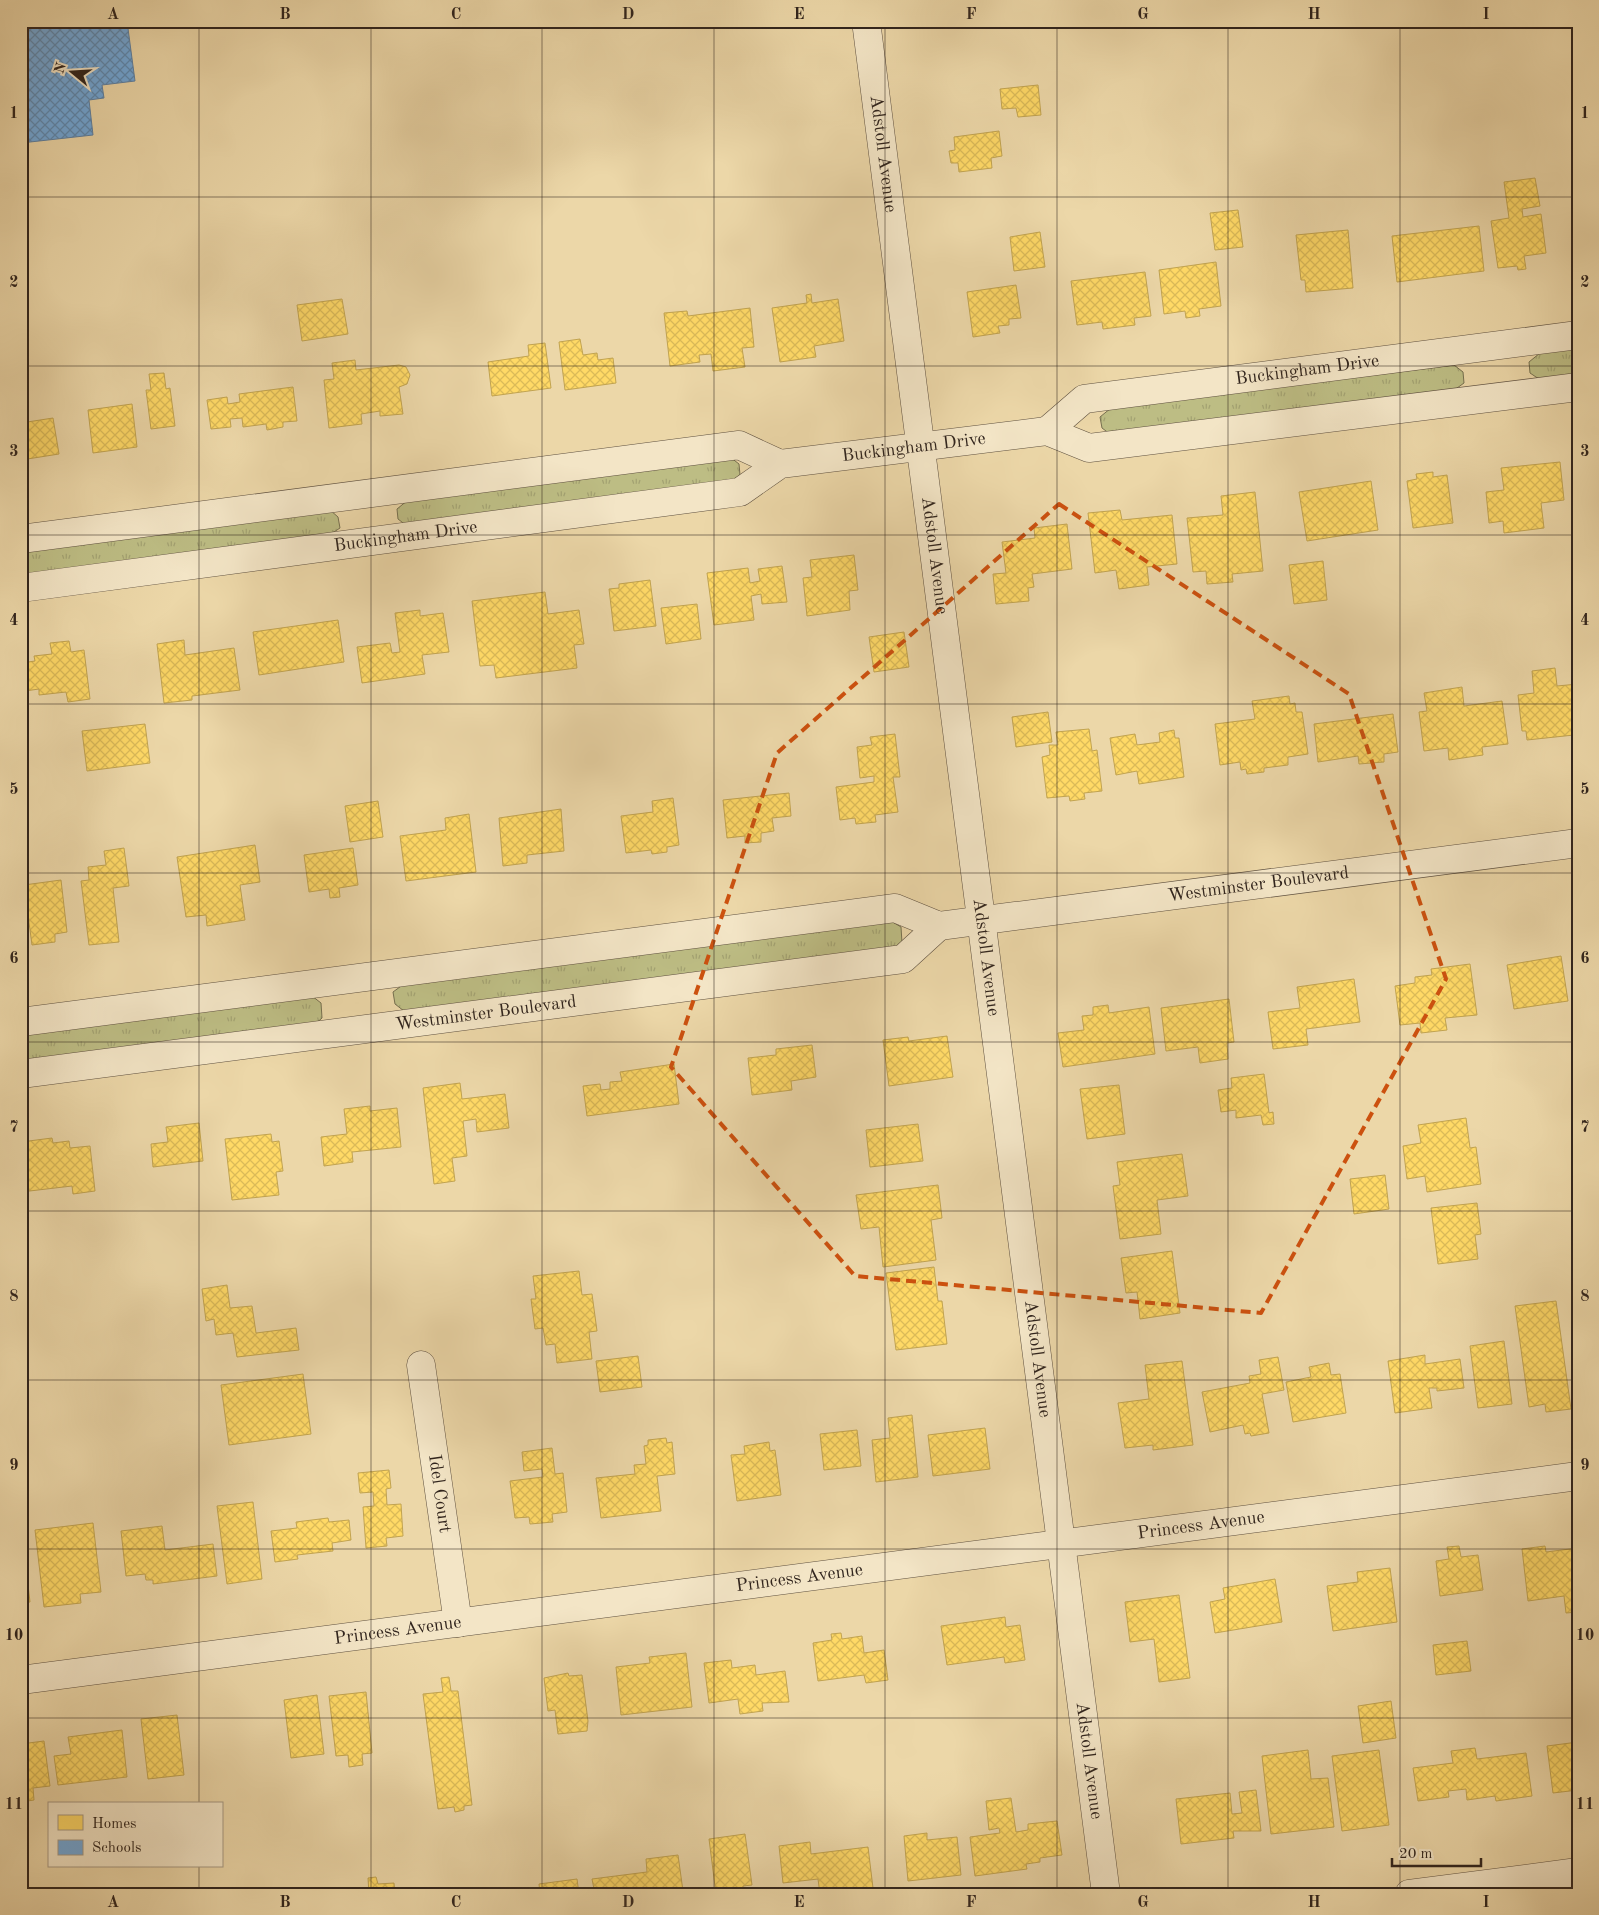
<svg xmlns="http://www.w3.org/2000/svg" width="1599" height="1915" font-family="'Old Standard TT',serif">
	<defs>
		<pattern id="grass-tufts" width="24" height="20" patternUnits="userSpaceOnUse" patternTransform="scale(1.25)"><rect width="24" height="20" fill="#bdbd84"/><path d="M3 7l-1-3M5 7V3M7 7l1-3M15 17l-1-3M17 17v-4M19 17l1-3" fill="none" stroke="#a3a272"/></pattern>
		<pattern id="homes-cross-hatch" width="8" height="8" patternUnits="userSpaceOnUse" patternTransform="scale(1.25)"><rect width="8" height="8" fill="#ffd966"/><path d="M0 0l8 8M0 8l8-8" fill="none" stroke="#dbba58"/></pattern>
		<pattern id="schools-cross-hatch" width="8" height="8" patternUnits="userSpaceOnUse" patternTransform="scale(1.25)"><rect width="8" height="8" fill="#6fa8dc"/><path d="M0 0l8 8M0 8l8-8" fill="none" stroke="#5c89b2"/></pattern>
	</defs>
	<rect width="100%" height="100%" fill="#ecd7a8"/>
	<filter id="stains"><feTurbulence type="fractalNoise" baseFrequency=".004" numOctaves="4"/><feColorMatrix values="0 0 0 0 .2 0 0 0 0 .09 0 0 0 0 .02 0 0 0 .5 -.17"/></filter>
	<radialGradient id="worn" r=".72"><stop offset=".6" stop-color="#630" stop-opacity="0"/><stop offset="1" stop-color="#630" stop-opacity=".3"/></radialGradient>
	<g fill="url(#grass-tufts)" stroke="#767050">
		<path d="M1578,348V374L1539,379L1530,373L1529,362L1540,353Z"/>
		<path d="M1454,365L1463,372L1464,383L1453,391L1110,434L1102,428L1100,417L1111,408Z"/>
		<path d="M730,457L739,464L740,475L729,483L407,526L398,519L397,509L408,500Z"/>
		<path d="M330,510L338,517L340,528L328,536L21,577V551Z"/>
		<path d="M891,921L901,927L902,943L892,951L404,1011L395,1004L393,992L404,984Z"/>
		<path d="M312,996L321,1003L322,1018L312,1027L21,1062V1034Z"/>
	</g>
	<g fill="url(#homes-cross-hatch)" stroke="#c1a350">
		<path d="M1038,85L1041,115L1018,117L1016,108L1002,109L1000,89Z"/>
		<path d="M999,131L1002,156L991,158L992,168L959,172L958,163H951L949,151L955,150L954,137Z"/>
		<path d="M1535,178L1540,206L1522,209L1523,217L1541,214L1546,253L1524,256L1526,269L1518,270L1517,266L1498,268L1491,221L1509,218L1504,182Z"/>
		<path d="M1238,210L1243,247L1215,250L1210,213Z"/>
		<path d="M1479,226L1484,271L1397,282L1392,236Z"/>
		<path d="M1348,230L1353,288L1306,292L1305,280H1301L1296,235Z"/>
		<path d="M1040,232L1045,267L1014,271L1010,237Z"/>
		<path d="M1216,262L1221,306L1199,309L1200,316L1186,318L1185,311L1164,314L1159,270Z"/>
		<path d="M1145,272L1151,316L1134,318L1135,325L1103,329L1102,322L1077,325L1071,281Z"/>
		<path d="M1016,285L1021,318L1009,319V325L998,326L1000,333L973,337L967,292Z"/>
		<path d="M811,294L812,303L838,299L844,341L814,346L816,357L780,362L772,308L807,303L806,295Z"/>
		<path d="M342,299L348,334L302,341L297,305Z"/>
		<path d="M750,308L754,347L742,348L745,367L713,371L711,354L699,355L700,362L670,366L664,313L687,311L688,316Z"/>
		<path d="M580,339L583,355L597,353L598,360L613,358L616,383L565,390L559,342Z"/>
		<path d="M545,343L551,388L492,396L488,362L529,356L528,345Z"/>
		<path d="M355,360L356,370L399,365L406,367L410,375L407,384L399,387L403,414L380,416V411L361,414L362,424L329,428L324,380L334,379L332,363Z"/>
		<path d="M164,373L166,389L170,388L175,426L151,429L146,390H151L149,374Z"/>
		<path d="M293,387L297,421L283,422V427L267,430L266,424L243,427L242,418L230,419L231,427L211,429L207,400L227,397L228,404L240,402L239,394Z"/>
		<path d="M132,404L137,447L93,453L88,410Z"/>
		<path d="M53,418L59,454L21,460V423Z"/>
		<path d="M1560,462L1564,500L1541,503L1544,528L1504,533L1503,521L1489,523L1486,492L1504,490L1501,468Z"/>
		<path d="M1433,472V477L1447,475L1453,523L1413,528L1407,481L1417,479L1416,474Z"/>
		<path d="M1371,481L1378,530L1307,541L1299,492Z"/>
		<path d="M1255,492L1263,571L1232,574L1233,582L1207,584L1206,571L1193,572L1187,518L1223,515L1221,496Z"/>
		<path d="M1120,510L1122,520L1172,515L1177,564L1147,567L1149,585L1119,589L1116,570L1095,573L1088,513Z"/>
		<path d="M1067,524L1072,569L1032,574L1034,587L1028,588L1029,601L996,604L993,574L1006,573L1002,542L1035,538L1034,528Z"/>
		<path d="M854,555L858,590L849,591L850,610L807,616L803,578L812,577L810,560Z"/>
		<path d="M1323,561L1327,600L1294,604L1289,565Z"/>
		<path d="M782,566L787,602L762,604L761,594L751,596L754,620L714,625L707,573L748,568L750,583L760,581L758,569Z"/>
		<path d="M650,580L656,626L614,631L609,589L619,588V584Z"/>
		<path d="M545,592L548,614L579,610L584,644L574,645L577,668L496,678L494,665L480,666L472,601Z"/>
		<path d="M697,604L701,639L666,644L661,608Z"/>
		<path d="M420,610V616L443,613L449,652L422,655L425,674L362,683L357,647L390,643L392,653L400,652L395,613Z"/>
		<path d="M338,620L344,662L259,675L253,632Z"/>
		<path d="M904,632L909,667L874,672L869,637Z"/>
		<path d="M184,640L185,655L234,648L240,690L192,696V700L164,703L157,644Z"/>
		<path d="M69,641L71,652L84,650L90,699L68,702L66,692L39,695V689L25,691L22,663L35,661L34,656L52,654L50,643Z"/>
		<path d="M1555,668L1557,686L1578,684V727H1573L1574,735L1527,740L1526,731H1522L1518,695L1534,693L1532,671Z"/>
		<path d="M1462,687L1464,706L1502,701L1508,744L1482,747L1483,755L1449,760L1448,748L1424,751L1419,712L1427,711L1424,693Z"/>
		<path d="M1289,696L1290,704L1295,703L1296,712H1302L1308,754L1288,757V765L1264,768V772L1247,774L1246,769L1241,770L1240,762L1220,765L1215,724L1255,719L1252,701Z"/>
		<path d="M1048,712L1052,742L1016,747L1012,717Z"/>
		<path d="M1393,714L1398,752L1384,754V762L1359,764L1358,756L1318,762L1314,724Z"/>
		<path d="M145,724L150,763L87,771L82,731Z"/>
		<path d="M1089,729L1092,751L1097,750L1102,791L1084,793L1085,799L1070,801L1069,796L1047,798L1042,757L1050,755L1049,745H1058L1056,732Z"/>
		<path d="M1174,730L1175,738H1179L1184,777L1139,784L1137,771L1116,775L1110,738L1135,734L1137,745L1160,742L1159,733Z"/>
		<path d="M895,734L900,777H893L898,812L875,815L876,822L856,824L855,818L840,820L836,787L874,782V776L860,778L857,747L872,745L870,737Z"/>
		<path d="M789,793L791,816L772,818L774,831L761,833V842L745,843V836L727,838L723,800Z"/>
		<path d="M673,798L679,845L667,847V852L652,854L651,850L626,853L621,816L653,812L652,801Z"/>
		<path d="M378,801L383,837L350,842L345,806Z"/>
		<path d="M561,809L564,851L527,855V863L503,866L499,818Z"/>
		<path d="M469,814L476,872L406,881L400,836L446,830L445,818Z"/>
		<path d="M255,845L260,882L240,885L245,920L207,926L206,915L186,917L177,857Z"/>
		<path d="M124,848L129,886L113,888L119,942L89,945L81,881L89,880L88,867L106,865L104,851Z"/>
		<path d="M353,848L358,885L339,888L340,897L330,898L329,889L309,892L304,855Z"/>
		<path d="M61,880L67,932L55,934V942L32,945L24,885Z"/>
		<path d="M1561,956L1568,1001L1514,1009L1507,965Z"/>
		<path d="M1470,964L1477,1015L1445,1018L1447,1030L1421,1033L1420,1023L1400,1025L1395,986L1415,983V977L1432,975L1431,969Z"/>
		<path d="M1354,979L1360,1022L1306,1029L1308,1045L1273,1049L1268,1012L1300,1008L1297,987Z"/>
		<path d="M1229,999L1234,1042L1227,1043L1228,1059L1200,1063L1198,1047L1166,1051L1161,1008Z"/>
		<path d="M1108,1005L1109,1013L1149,1007L1155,1054L1063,1067L1058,1033L1084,1030L1082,1016L1093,1015V1007Z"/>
		<path d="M947,1036L953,1077L889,1086L883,1040L908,1037L909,1041Z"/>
		<path d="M812,1045L816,1077L791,1081L792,1090L752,1095L748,1058L776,1055V1049Z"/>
		<path d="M674,1064L679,1104L587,1116L583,1086L600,1084L601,1090L610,1089V1082L622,1081L620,1072Z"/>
		<path d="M1264,1074L1269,1113L1273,1112L1274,1124L1263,1125L1261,1115L1236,1118V1110L1221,1112L1218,1090L1232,1088L1231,1078Z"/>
		<path d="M460,1083L462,1099L505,1094L509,1128L477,1132L476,1119L463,1121L467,1156L452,1158L455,1181L434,1184L423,1088Z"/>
		<path d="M1119,1085L1125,1134L1087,1139L1080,1089Z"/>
		<path d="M370,1106V1111L397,1108L401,1147L352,1152L353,1162L324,1166L321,1137L347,1134L344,1109Z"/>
		<path d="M1466,1118L1470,1148L1476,1147L1481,1184L1427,1192L1425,1176L1407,1179L1403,1146L1421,1143L1418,1125Z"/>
		<path d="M199,1123L203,1161L153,1167L151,1144L168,1142L166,1127Z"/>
		<path d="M918,1124L923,1161L870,1167L866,1130Z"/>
		<path d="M271,1134L272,1142L279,1141L283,1171L276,1172L279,1195L232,1200L225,1139Z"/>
		<path d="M52,1138L53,1143L69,1141L70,1148L90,1146L95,1191L73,1194L72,1186L21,1192V1142Z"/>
		<path d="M1182,1154L1188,1196L1157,1200L1161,1234L1120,1239L1113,1186L1120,1185L1117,1162Z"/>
		<path d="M1385,1175L1389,1209L1354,1214L1350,1179Z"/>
		<path d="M938,1185L942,1218L931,1220L936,1260L883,1267L879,1227L861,1229L856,1195Z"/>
		<path d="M1477,1203L1481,1234L1475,1235L1478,1259L1438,1264L1431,1208Z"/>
		<path d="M1172,1251L1180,1313L1140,1319L1137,1292L1126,1293L1121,1258Z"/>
		<path d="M934,1267L938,1301H942L947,1344L896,1350L886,1273Z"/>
		<path d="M579,1271L582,1295L592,1294L597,1331L589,1332L592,1359L557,1363L555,1344L546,1345L543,1328L535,1329L531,1299H536L533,1276Z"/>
		<path d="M227,1285L230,1308L252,1306L256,1333L296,1328L299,1350L237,1357L233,1333L216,1335L214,1319L206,1321L202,1289Z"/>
		<path d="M1556,1301L1571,1409L1546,1412L1545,1404L1529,1407L1515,1306Z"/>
		<path d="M1504,1341L1512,1404L1478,1408L1470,1346Z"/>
		<path d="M1425,1355V1364L1460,1359L1464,1388L1437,1391V1388H1429L1432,1408L1395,1413L1388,1361Z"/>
		<path d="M638,1356L642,1387L600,1392L596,1361Z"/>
		<path d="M1278,1357L1284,1390L1262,1394L1269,1433L1251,1436L1250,1433L1245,1434L1243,1425L1210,1432L1202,1392L1250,1383L1249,1376L1261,1374L1259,1360Z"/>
		<path d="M1182,1361L1193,1445L1153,1450V1445L1125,1448L1118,1403L1149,1399L1145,1365Z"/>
		<path d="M1329,1363L1331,1375L1340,1374L1346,1413L1293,1422L1286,1382L1311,1377L1309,1367Z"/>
		<path d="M303,1374L311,1434L229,1445L221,1385Z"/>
		<path d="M912,1415L918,1477L876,1482L872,1440L890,1438L888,1418Z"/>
		<path d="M985,1428L990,1469L933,1476L928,1435Z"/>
		<path d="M857,1430L861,1466L824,1470L820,1434Z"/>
		<path d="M666,1438L667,1443L672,1442L675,1474L657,1476L661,1511L601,1518L596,1478L635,1474L634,1465L646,1464L644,1446L648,1445V1440Z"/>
		<path d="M769,1442L770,1451L775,1450L781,1495L737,1501L731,1455L745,1454L744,1446Z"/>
		<path d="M552,1448L555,1474L563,1473L567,1512L552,1514L553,1522L530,1524L529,1517L515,1518L510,1481L543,1477L542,1469L524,1471L522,1452Z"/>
		<path d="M389,1470L391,1488L386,1489L387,1505L401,1504L403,1536L386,1538L387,1546L366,1548L363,1507L374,1506L373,1492L360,1493L358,1473Z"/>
		<path d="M253,1502L262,1579L227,1584L217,1506Z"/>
		<path d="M328,1518L329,1522L349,1520L351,1540L332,1543L333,1551L297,1555L298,1559L275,1562L271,1531L297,1528L296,1522Z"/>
		<path d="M93,1523L101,1592L80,1594L81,1603L44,1607L35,1530Z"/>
		<path d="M162,1526L165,1550L213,1544L217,1576L153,1584V1580H146L145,1574L126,1576L121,1531Z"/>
		<path d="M1577,1541H1578V1612L1566,1613L1564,1596L1528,1601L1522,1549L1545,1546L1546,1552L1578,1548Z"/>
		<path d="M1459,1546L1461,1557L1478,1555L1483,1590L1440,1596L1436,1561L1449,1559L1447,1547Z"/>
		<path d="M21,1560L22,1569L26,1568L30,1602L21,1603Z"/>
		<path d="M1390,1568L1397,1622L1333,1631L1327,1586L1358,1582L1357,1572Z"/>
		<path d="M1275,1579L1282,1622L1215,1633L1210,1602L1225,1599L1223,1588Z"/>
		<path d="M1179,1595L1190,1678L1159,1682L1154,1639L1130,1642L1125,1602Z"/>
		<path d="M1005,1617L1006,1627L1020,1625L1025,1660L1005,1663L1004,1657L947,1665L941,1626Z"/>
		<path d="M841,1633L842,1639L862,1636L864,1653L884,1650L888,1680L866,1683L864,1675L818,1681L813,1643L832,1640L831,1634Z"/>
		<path d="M1467,1641L1471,1671L1436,1675L1433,1645Z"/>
		<path d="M686,1653L692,1707L621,1715L616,1667L650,1663L649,1657Z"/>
		<path d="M731,1660L732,1668L755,1665L756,1675L785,1671L789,1702L762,1703L763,1711L740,1714L738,1699L709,1703L704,1663Z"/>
		<path d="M568,1673L569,1676L582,1675L588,1721L587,1731L558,1734L555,1710L548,1711L544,1678Z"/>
		<path d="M449,1677L451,1691H458L472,1805L464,1806V1810L455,1812L454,1807L438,1809L423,1694L443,1692L441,1678Z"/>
		<path d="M366,1692L372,1753L362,1754L363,1765L349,1767L348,1755L336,1756L329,1696Z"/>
		<path d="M317,1695L324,1754L291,1758L284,1700Z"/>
		<path d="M1391,1701L1396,1738L1363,1743L1358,1706Z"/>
		<path d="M177,1715L184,1775L148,1779L141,1719Z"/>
		<path d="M122,1730L127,1777L58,1785L54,1756L71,1754L68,1737Z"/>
		<path d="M44,1741L50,1786L33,1788L34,1800L21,1802V1744Z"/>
		<path d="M1578,1742V1790L1553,1793L1547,1746Z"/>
		<path d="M1475,1748L1477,1759L1526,1753L1532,1796L1496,1801L1495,1796L1467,1800L1466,1789L1448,1791L1449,1797L1418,1801L1413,1768L1453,1763L1451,1751Z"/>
		<path d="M1308,1750L1311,1779L1328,1778L1334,1827L1271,1834L1262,1756Z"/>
		<path d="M1379,1750L1389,1825L1342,1831L1332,1756Z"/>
		<path d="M1256,1790L1261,1831H1233L1234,1838L1181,1844L1176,1799L1230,1793L1232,1814L1242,1813L1239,1792Z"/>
		<path d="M1011,1798L1016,1832L1028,1830V1824L1057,1821L1062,1855L1040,1858V1862L1026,1864L1027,1869L975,1876L970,1837L1000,1833L999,1828L989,1830L986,1801Z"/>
		<path d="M927,1833V1840L957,1837L961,1875L908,1881L904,1836Z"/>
		<path d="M745,1834L752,1885L743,1886L744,1894H716L709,1839Z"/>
		<path d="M810,1842L811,1854L868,1847L873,1888L820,1894L818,1879L783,1883L779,1846Z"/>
		<path d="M678,1855L683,1891L663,1894H595L592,1879L647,1872L646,1859Z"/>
		<path d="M376,1877L378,1884L394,1883L395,1894H369L368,1878Z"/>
		<path d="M577,1879L579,1894H540L539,1884Z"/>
	</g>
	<path fill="url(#schools-cross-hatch)" stroke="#5c80a3" d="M21,21H127L135,81L102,85L104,98L89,100L93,135L21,143Z"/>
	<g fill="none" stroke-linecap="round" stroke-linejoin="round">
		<g stroke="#5f5140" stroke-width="29">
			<g id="minor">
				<path id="s1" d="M866,21L1106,1894"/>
				<path id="s2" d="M1047,431L1084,399L1578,335"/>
				<path d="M21,539L739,445L780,464"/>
				<path id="s3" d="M21,588L740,492L780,464L1047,431L1089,448L1578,387"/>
				<path id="s4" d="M21,1022L895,908L939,926L1578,843"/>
				<path id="s5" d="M21,1074L903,959L939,926"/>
				<path id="s6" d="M421,1365L458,1623"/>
				<path id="s7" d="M21,1680L1578,1476"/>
				<path d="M1409,1894L1578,1872"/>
			</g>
		</g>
		<use href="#minor" stroke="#f3e5c6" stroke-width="28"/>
	</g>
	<path fill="none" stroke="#cc510f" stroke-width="4" stroke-dasharray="10 6" stroke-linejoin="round" d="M1059,504L1349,694L1446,979L1261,1313L855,1276L671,1067L777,753Z"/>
	<path fill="none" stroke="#30241d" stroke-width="1" stroke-opacity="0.55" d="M199,21V1804M371,21V1894M542,21V1894M714,21V1894M885,21V1894M1057,21V1894M1228,21V1894M1400,21V1894M21,197H1578M21,366H1578M21,535H1578M21,704H1578M21,873H1578M21,1042H1578M21,1211H1578M21,1380H1578M21,1549H1578M21,1718H1578M199,1866V1894"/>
	<g text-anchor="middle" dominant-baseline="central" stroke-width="5" stroke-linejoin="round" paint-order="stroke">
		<g font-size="18" fill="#30241d" stroke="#f3e5c6">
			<text stroke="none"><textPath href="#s1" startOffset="134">Adstoll Avenue</textPath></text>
			<text stroke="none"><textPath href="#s2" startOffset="274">Buckingham Drive</textPath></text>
			<text stroke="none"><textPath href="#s3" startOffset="909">Buckingham Drive</textPath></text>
			<text stroke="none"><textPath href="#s3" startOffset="388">Buckingham Drive</textPath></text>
			<text stroke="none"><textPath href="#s1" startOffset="539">Adstoll Avenue</textPath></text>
			<text stroke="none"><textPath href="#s4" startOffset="1251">Westminster Boulevard</textPath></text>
			<text stroke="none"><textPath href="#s1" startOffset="944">Adstoll Avenue</textPath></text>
			<text stroke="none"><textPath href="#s5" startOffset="469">Westminster Boulevard</textPath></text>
			<text stroke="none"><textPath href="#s1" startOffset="1349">Adstoll Avenue</textPath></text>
			<text stroke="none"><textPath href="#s6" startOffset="130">Idel Court</textPath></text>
			<text stroke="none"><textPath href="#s7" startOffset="1190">Princess Avenue</textPath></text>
			<text stroke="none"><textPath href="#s7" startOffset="785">Princess Avenue</textPath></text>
			<text stroke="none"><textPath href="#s7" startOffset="380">Princess Avenue</textPath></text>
			<text stroke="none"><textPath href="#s1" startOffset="1754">Adstoll Avenue</textPath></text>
		</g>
	</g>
	<rect width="1599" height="1915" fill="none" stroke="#ecd7a8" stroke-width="55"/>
	<rect x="48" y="1802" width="175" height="65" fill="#f3e5c6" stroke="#a59882"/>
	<rect x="58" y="1815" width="25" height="15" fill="#ffd966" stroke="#a59882"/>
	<text x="92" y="1828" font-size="15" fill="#30241d">Homes</text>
	<rect x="58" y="1840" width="25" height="15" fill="#6fa8dc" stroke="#a59882"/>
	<text x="92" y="1852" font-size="15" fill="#30241d">Schools</text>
	<g transform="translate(72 72) rotate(288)" stroke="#f3e5c6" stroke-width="4" paint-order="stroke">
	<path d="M0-4L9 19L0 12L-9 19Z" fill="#30241d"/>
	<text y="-8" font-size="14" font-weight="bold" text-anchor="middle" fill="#30241d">N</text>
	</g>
	<path d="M1392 1858v8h89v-8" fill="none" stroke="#30241d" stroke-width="2.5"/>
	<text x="1399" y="1858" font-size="15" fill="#30241d" stroke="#f3e5c6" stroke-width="4" paint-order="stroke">20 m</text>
	<rect x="28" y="28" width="1544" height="1860" fill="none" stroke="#30241d" stroke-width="2"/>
	<g font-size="16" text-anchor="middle" font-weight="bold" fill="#30241d">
		<text x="113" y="19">A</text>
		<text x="285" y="19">B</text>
		<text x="456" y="19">C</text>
		<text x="628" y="19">D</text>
		<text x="799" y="19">E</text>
		<text x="971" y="19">F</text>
		<text x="1143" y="19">G</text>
		<text x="1314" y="19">H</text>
		<text x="1486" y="19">I</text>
		<text x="14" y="118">1</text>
		<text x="1585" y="118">1</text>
		<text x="14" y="287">2</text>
		<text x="1585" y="287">2</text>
		<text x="14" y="456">3</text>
		<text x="1585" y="456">3</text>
		<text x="14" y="625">4</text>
		<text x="1585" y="625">4</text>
		<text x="14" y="794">5</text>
		<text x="1585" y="794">5</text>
		<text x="14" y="963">6</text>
		<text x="1585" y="963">6</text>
		<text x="14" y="1132">7</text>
		<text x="1585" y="1132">7</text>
		<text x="14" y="1301">8</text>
		<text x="1585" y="1301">8</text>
		<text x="14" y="1470">9</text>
		<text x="1585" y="1470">9</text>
		<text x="14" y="1640">10</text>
		<text x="1585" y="1640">10</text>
		<text x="14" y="1809">11</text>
		<text x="1585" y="1809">11</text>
		<text x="113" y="1907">A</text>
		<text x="285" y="1907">B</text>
		<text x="456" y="1907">C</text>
		<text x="628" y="1907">D</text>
		<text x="799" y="1907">E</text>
		<text x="971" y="1907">F</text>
		<text x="1143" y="1907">G</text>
		<text x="1314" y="1907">H</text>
		<text x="1486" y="1907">I</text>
	</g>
	<rect width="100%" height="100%" filter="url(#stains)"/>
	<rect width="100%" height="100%" fill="url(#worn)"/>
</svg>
